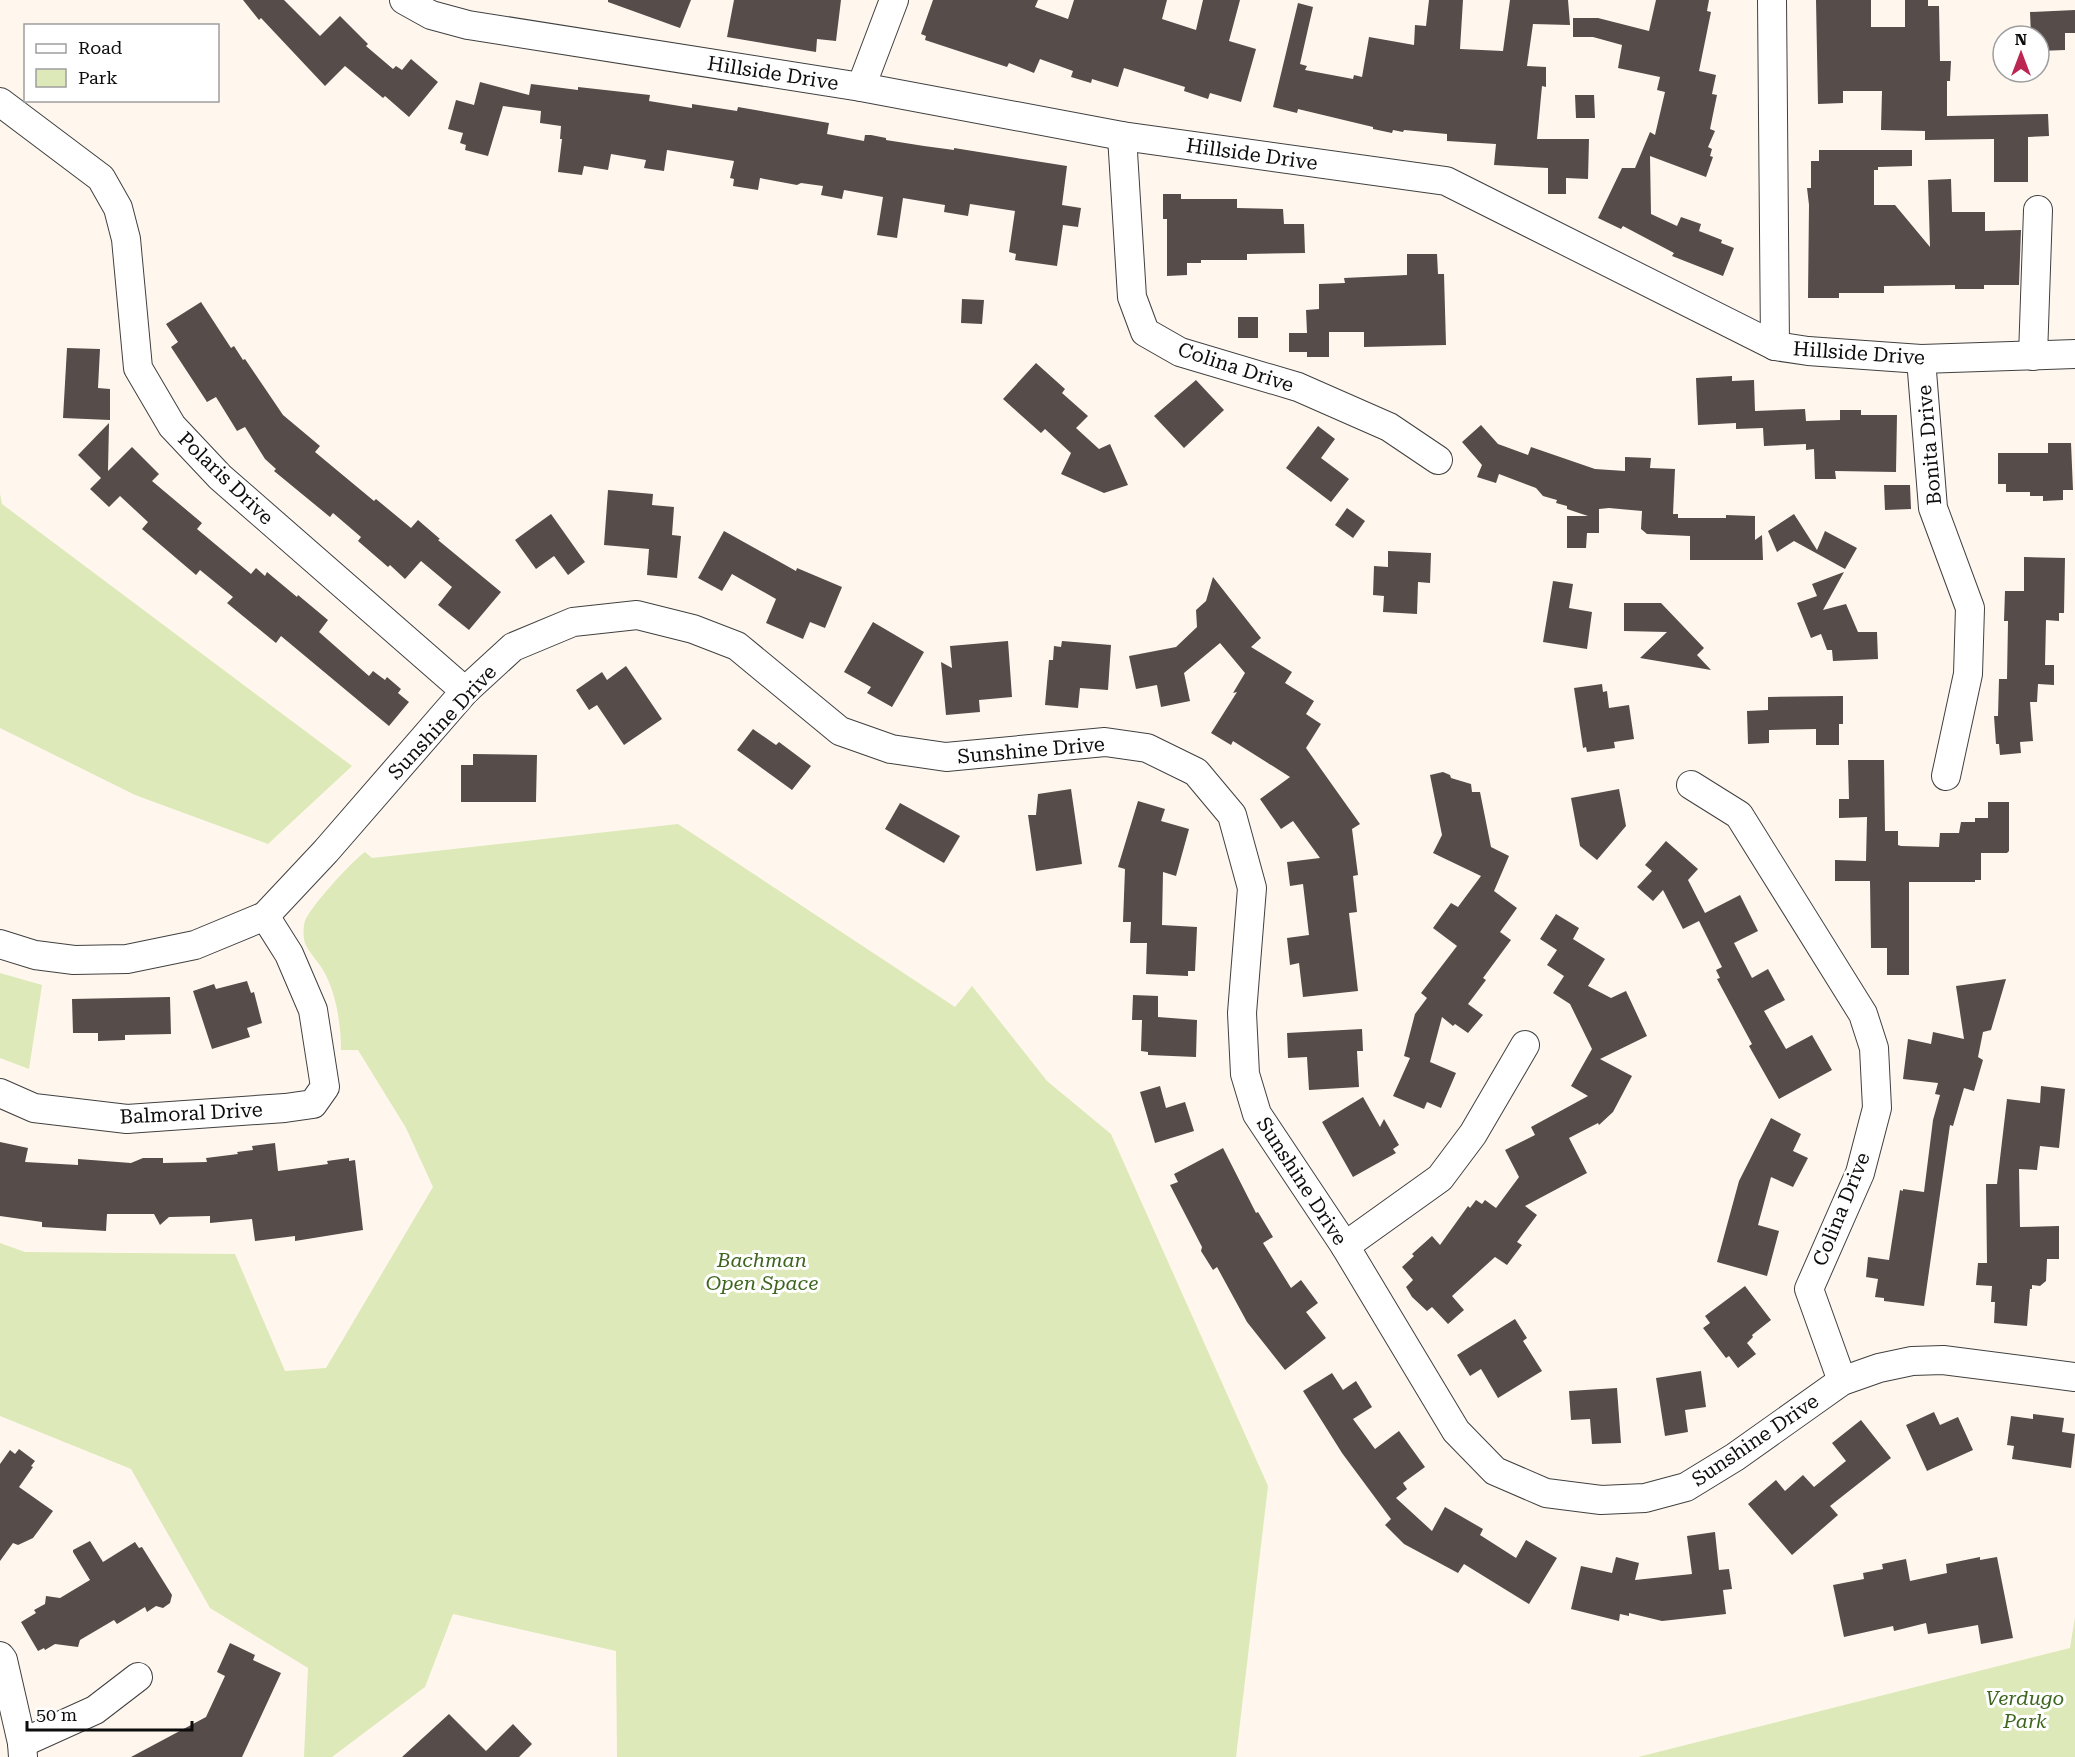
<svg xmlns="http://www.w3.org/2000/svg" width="2075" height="1757" font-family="'Roboto Serif',serif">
	<rect width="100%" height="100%" fill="#fff7ee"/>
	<g fill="#dde9b8">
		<path d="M0,494L2,504L352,766L268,844L135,795L0,728Z"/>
		<path d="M678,824L955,1007L972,986L1047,1081L1111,1134L1268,1486L1236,1757H617L616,1651L453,1614L425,1687L332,1757H304L308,1668L210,1608L131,1469L0,1416V1243L25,1252L235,1254L285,1371L326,1368L433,1187L406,1128L358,1050H341C341,1024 336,992 323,970C318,961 309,953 305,943C303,938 303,926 305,921C310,907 352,861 365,852L372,858Z"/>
		<path d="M0,973L42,985L29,1069L0,1058Z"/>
		<path d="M2075,1617V1757H1638L2070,1648Z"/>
	</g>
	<g fill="#564c4a">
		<path d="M243,0H284L320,36L340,16L368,44L366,46L393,69L396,66L402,70L411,59L438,82L409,117L385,96L383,98L345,66L325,86L261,18L259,20Z"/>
		<path d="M608,0H691L680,28L608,2Z"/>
		<path d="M734,0H841L836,41L817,39L816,52L727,37Z"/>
		<path d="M933,0H1038L1035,7L1068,19L1074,0H1167L1162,19L1196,30L1203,0H1240L1229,41L1256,49L1241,102L1210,93L1208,99L1184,91L1185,87L1124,68L1118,87L1092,79L1091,83L1071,77L1073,71L1040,59L1034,73L1009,63L1007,67L925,40L926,36L921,34Z"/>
		<path d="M1429,0H1463L1460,49L1503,51L1510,0H1568L1570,25L1533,24L1527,66L1546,67V87L1542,86L1537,139H1589L1588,179L1566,178V194H1548V168L1494,165L1496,144L1447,141V134L1404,130L1403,132L1393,130L1392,133L1373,129V127L1298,109L1297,113L1273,107L1298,3L1313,7L1300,64L1307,66L1305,70L1353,79L1354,75L1362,77L1369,37L1414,45L1415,25L1426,26Z"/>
		<path d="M1656,0H1709L1707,11L1711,12L1699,71L1716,75L1712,94L1717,95L1710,129L1715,131L1708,147L1712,149L1710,156L1713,157L1706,177L1650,156L1651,214L1677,226L1681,217L1701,224L1699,231L1722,240L1721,243L1734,248L1723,276L1672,256L1674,253L1623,226L1621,229L1598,218L1622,168H1635L1650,132L1655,135L1665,92L1657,90L1660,77L1618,68L1622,45L1593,37H1573V18H1598L1649,31Z"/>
		<path d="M1816,0H1871V27H1905V0H1928V6H1939L1940,61H1951L1950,81H1947V116L2048,114L2049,136L2028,137V182H1994V139L1925,140V131L1881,130L1882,91H1843V103L1818,104Z"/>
		<path d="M2075,10V33H2065V50L2039,51V36H2031L2030,12Z"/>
		<path d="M480,82L529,95L531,84L578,90V87L650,95L649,101L692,108V104L737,111L738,107L829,123L827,134L864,141L865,135H871L886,138V140L924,146L954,150V148L1067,166L1062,205L1081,208L1078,227L1063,225L1057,266L1015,260L1016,254L1009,252L1015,211L970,204L968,216L944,212L945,205L903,198L897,238L877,235L883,197L844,190L842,199L821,195L823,186L801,183L797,185L760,178L758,190L733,186L734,179L730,178L734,161L667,150L664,171L644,168L646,160L611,154L608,170L584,166L582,175L558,172L562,139H560L561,126L540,123L541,111L503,106L488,156L465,150L466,145L460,143L463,133L448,129L456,100L474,105Z"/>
		<path d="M1575,95H1594L1595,118H1576Z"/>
		<path d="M1819,150H1912V166L1878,167V170H1874V205H1895L1930,247L1928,180L1951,179L1952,212H1985V231L2021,230L2019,285H1984V289H1955V285L1884,286V293H1839V298H1808L1809,205L1807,188H1811V161H1819Z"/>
		<path d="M1163,194H1181V199H1237V208L1283,209L1284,224H1304L1305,253L1247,254V260H1201V263H1187V275L1167,276V219H1163Z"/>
		<path d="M1407,254H1437L1438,274H1444L1446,345L1364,347V332H1329V357H1307V352H1289V333H1307L1306,310L1319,309V284L1345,283L1344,278L1407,275Z"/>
		<path d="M962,299L984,300L982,324L961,323Z"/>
		<path d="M201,302L231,348L234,346L243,360L245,359L283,415L320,446L315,452L374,501L376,499L411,528L418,520L440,539L438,540L501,592L469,630L438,605L452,587L421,561L405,579L390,565L388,567L358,541L361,537L333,513L330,517L274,471L276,469L265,459L245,427L237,431L216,397L207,402L171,347L178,342L166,324Z"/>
		<rect x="1238" y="317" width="20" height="21"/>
		<path d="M67,348L100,349L98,388L110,389V420L63,418Z"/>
		<path d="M1036,363L1065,389L1062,393L1088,416L1076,428L1099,449L1110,444L1128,485L1104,493L1061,474L1071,453L1045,429L1041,433L1003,399Z"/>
		<path d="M1732,376V381L1754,380L1755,411L1805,409L1806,421L1840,420V410H1861V415H1897L1896,472L1835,471L1836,479H1815L1814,449L1806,450V444L1764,446L1763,428L1736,429V423L1698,425L1696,378Z"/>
		<path d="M1196,380L1224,410L1184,448L1154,416Z"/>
		<path d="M109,423L108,471L132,447L159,474L152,481L202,523L197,529L251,574L256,568L265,576L267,572L297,597L298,595L328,620L319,632L369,676L373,671L385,680L387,677L401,689L398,693L409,702L389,726L281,636L276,643L227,603L233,597L200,570L196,575L142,529L148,522L120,496L109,507L90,489L101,478L78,455Z"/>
		<path d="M1481,425L1498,444L1528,455L1531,447L1595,469L1625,471V457L1651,458L1650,468L1675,469L1673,514H1678V518H1726V515L1755,516V540L1762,535L1763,560H1690V536L1647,534L1641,529L1642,511L1609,508L1599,509V533H1587L1586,548H1567V516H1588L1567,509V506L1556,503L1557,500L1543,496L1536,488L1499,474L1496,483L1477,477L1482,465L1462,442Z"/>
		<path d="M1318,426L1335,439L1321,458L1349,479L1331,502L1286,468Z"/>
		<path d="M2048,443H2071L2073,490H2063V500L2043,501V496H2030V492H2006V484H1998V453H2048Z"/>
		<path d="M1884,485H1910L1911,509L1885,510Z"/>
		<path d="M608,490L653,494L652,505L674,507L672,535L681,536L677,578L647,575L649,549L604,545Z"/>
		<path d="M1347,508L1365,521L1353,538L1335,525Z"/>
		<path d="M551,514L585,562L568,575L554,556L536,569L515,540Z"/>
		<path d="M1794,514L1817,550L1825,531L1857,548L1845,569L1794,541L1777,552L1768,531Z"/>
		<path d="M724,531L796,571L797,568L842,587L825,628L810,622L803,639L766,623L776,599L732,574L722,591L698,578Z"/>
		<path d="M1388,551L1431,553L1430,583L1418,582L1417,614L1383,612L1384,596L1373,595L1374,566L1388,567Z"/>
		<path d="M2024,557L2065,558L2064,613H2059V621L2046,620L2045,665H2054V685L2038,684L2037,702H2030L2033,741L2020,742L2021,753L2000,755L1999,744H1996L1994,716H1998L1999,679H2007L2008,621H2004L2005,591H2024Z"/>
		<path d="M1844,572L1823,610L1846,604L1858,632H1877L1878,659L1833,661L1832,650H1827L1821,634L1811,638L1797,603L1817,596L1812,584Z"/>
		<path d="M1213,577L1261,638L1251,647L1292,672L1285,683L1314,701L1306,714L1321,724L1306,748L1360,824L1352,829L1358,875L1353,876L1357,912L1349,913L1358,991L1303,997L1299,963L1290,965L1287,938L1309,935L1303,884L1290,886L1287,862L1320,858L1293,821L1281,829L1260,799L1290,777L1233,741L1231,745L1211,733L1237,692L1233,693L1245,673L1220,643L1184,673L1190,701L1161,707L1157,685L1136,689L1129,656L1176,647L1197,627L1196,610L1206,601Z"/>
		<path d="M1553,581L1573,584L1569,608L1592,612L1587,649L1543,642Z"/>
		<path d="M1624,603H1661L1704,648L1697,655L1711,670L1640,658L1667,632L1624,631Z"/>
		<path d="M873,622L924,652L892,707L867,693L871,687L844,672Z"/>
		<path d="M1008,641L1012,697L979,700L980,712L946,715L941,662L952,668L950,646Z"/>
		<path d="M1062,641L1111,645L1108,690L1080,688L1078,708L1045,705L1049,660H1053L1054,646L1061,647Z"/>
		<path d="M626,666L662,719L624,745L597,705L589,710L576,690L602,672L607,680Z"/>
		<path d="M1602,684L1603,692L1607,691L1609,708L1629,705L1634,739L1614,742L1615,748L1587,752L1586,747L1583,748L1574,688Z"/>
		<path d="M1843,696V724H1839V745H1816V729L1769,730V743L1748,744L1747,711L1768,710V697Z"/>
		<path d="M753,729L776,745L779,742L811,766L792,790L737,750Z"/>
		<path d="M473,754L537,755L536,802H461V765H473Z"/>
		<path d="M1848,760H1884L1885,831H1898V845L1901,846L1939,847L1940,833H1959L1961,822H1975V818H1988V802H2009V851L2007,853H1981V880H1975V882H1909V975H1887V948H1871L1870,881H1835V860L1866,861L1867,817L1839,818V799H1849Z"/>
		<path d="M1443,772L1450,775L1451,778L1471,784L1472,792H1480L1491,847L1509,856L1494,891L1517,908L1500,932L1511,940L1483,978L1486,980L1468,1004L1483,1015L1468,1033L1455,1024L1453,1026L1442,1017L1430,1062L1456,1073L1441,1108L1427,1102L1424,1109L1393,1096L1410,1058L1404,1056L1415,1014L1427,998L1421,993L1457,946L1433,928L1451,903L1458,907L1481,876L1433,853L1442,835L1430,775Z"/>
		<path d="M1071,789L1082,864L1036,871L1028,815H1036L1038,794Z"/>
		<path d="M1619,789L1626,826L1597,860L1580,846L1571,798Z"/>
		<path d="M1138,801L1165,809L1161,821L1189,829L1176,876L1163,872L1162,925L1197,927L1195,971H1188V976L1146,974L1147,943H1130L1131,922H1123L1125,869L1118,867Z"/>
		<path d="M900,803L960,836L944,863L885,829Z"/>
		<path d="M1666,841L1698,869L1688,880L1705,913L1740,895L1758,931L1734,943L1752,978L1768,969L1785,1000L1764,1011L1786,1049L1812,1035L1832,1070L1779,1099L1749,1046L1752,1044L1717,979L1720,978L1716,970L1722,967L1699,921L1683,929L1663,890L1653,901L1637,887L1652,871L1645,865Z"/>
		<path d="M1556,914L1579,928L1573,939L1605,959L1588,986L1611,998L1626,991L1647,1036L1600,1059L1632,1076L1613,1112L1599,1125L1598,1123L1569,1138L1587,1173L1525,1206L1537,1215L1517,1242L1522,1245L1507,1265L1495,1257L1452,1296L1464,1310L1448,1324L1432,1307L1427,1311L1412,1297L1406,1287L1413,1280L1402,1267L1414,1256L1412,1254L1432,1236L1440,1245L1468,1206L1470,1208L1476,1200L1482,1204L1485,1200L1496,1208L1519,1177L1505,1150L1535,1135L1531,1127L1588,1096L1571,1086L1592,1049L1570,1004L1553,993L1564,976L1547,965L1557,950L1540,939Z"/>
		<path d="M2006,979L1991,1030L1983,1032L1978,1057L1983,1060L1974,1091L1964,1088L1953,1126L1950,1125L1924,1306L1884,1301V1298L1875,1297L1878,1279L1866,1277L1868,1257L1889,1260L1900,1190L1903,1191V1189L1924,1192L1933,1120L1940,1095L1935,1094L1938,1083L1903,1079L1908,1039L1931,1044L1933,1032L1964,1039L1956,986Z"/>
		<path d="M247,981L251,993L254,992L262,1023L247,1028L250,1037L212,1049L193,991L214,984L216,989Z"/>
		<path d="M1133,995L1158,996V1017L1197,1020L1196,1057L1148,1055V1052L1141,1051L1142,1020H1132Z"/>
		<path d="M170,997L171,1034L125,1035V1040L98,1041V1033H73L72,999Z"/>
		<path d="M1362,1029L1363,1051H1357L1359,1087L1309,1090L1307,1057L1288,1058L1287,1033Z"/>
		<path d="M1160,1086L1166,1108L1185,1102L1194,1131L1155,1143L1140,1092Z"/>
		<path d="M2041,1086L2065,1089L2059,1148L2040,1146L2037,1170L2019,1169L2020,1227L2059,1226V1259H2047L2046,1281L2040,1286L2032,1285V1289H2030L2027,1326L1994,1323L1995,1302H1991L1992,1286L1976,1285L1978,1263H1987L1986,1184H1997L2007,1099L2040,1103Z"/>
		<path d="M1363,1097L1380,1127L1384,1119L1399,1145L1393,1149L1396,1153L1353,1177L1322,1122Z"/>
		<path d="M1771,1118L1801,1134L1793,1151L1808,1158L1793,1187L1771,1177L1758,1225L1779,1231L1767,1276L1717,1262L1739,1181Z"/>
		<path d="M0,1142L28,1148L25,1162L78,1165V1159L131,1163L143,1158H163V1163L207,1162L206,1158L238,1154L237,1152L253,1150L252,1146L275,1143L278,1171L328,1164L327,1161L349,1158V1161L355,1160L363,1230L295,1241V1236L255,1241L252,1219L210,1223V1216L169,1217L160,1225L154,1214H107L106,1231L42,1227V1222L0,1216Z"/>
		<path d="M1223,1148L1256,1213L1258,1212L1273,1237L1263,1243L1291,1288L1301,1280L1318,1303L1306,1312L1326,1338L1285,1370L1247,1322L1217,1267L1213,1270L1201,1251L1202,1247L1170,1185L1178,1182L1174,1174Z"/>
		<path d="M1745,1286L1771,1320L1752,1335L1753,1337L1747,1343L1756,1354L1738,1368L1729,1356L1726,1358L1703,1328L1710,1323L1705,1316Z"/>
		<path d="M1515,1319L1527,1338L1523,1341L1542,1371L1498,1398L1481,1369L1470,1376L1457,1355Z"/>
		<path d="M1701,1371L1706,1407L1685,1410L1688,1432L1665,1436L1656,1378Z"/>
		<path d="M1332,1373L1343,1390L1356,1381L1372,1407L1353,1419L1375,1449L1399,1431L1425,1467L1403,1483L1407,1489L1396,1498L1432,1531L1445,1507L1483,1529L1480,1535L1516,1558L1526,1540L1557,1558L1529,1604L1464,1564L1458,1573L1404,1544L1385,1525L1391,1519L1342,1453L1303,1391Z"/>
		<path d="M1617,1388L1621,1443L1592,1444L1590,1419L1571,1420L1569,1391Z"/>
		<path d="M1934,1412L1940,1425L1958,1417L1973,1450L1927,1471L1906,1425Z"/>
		<path d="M2033,1414L2064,1418L2062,1432L2075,1434L2071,1468L2012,1459L2014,1446L2007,1445L2011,1416L2033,1419Z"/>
		<path d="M1861,1420L1891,1458L1830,1506L1838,1515L1792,1555L1748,1504L1776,1480L1785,1491L1803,1475L1814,1487L1846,1461L1832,1443Z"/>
		<path d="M19,1449L35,1461L31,1466L33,1467L19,1487L53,1511L33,1538L18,1545L13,1543L0,1561V1464L10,1450L15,1454Z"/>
		<path d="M1715,1532L1719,1570L1729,1569L1732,1589L1723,1590L1726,1614L1662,1621L1629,1613V1616L1620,1614L1619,1621L1571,1609L1581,1566L1612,1573L1616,1557L1639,1563L1635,1580L1692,1574L1687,1536Z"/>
		<path d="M90,1541L103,1562L135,1542L139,1548L142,1547L172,1595L170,1603L163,1608L156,1606L147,1612L145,1607L117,1624L114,1620L80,1640L78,1647L55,1644L45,1650L44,1648L38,1651L21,1622L36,1613L34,1610L45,1604L46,1596L60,1598L90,1580L73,1552V1550Z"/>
		<path d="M1980,1557V1560L1997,1557L2013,1638L1981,1644L1978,1625L1928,1634L1926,1623L1894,1631L1893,1626L1844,1637L1833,1585L1864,1579L1863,1573L1883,1569L1882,1564L1906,1559L1910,1581L1947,1573L1946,1564Z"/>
		<path d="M230,1643L255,1655L253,1660L281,1673L242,1757H131L206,1717L225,1676L217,1672Z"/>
		<path d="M449,1714L486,1751L513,1724L532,1744L519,1757H402Z"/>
	</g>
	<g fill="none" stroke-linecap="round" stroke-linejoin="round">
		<g stroke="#404040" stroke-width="30">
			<g id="minor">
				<path d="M404,0L431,15L468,25L861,87L1122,136L1446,181L1775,346L1808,351L1921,359L2075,354"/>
				<path d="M1772,0L1775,346"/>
				<path d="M861,87L894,0"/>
				<path d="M0,102L101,178L118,208L126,239L138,368L172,426L220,477L465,691"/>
				<path d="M1122,136L1132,297L1145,332L1180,352L1298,387L1389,427L1438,460"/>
				<path d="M2033,356L2038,210"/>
				<path d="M1921,359L1933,508L1970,608L1968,674L1946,776"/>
				<path d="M1691,785L1739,815L1863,1014L1874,1048L1877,1108L1860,1173L1809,1289L1842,1381"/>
				<path d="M0,944L35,955L74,960L127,959L195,945L265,916L326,851L465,691L513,647L573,622L637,615L693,629L737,646L840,731L891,749L946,757L1105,742L1147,748L1196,772L1232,815L1252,888L1242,1013L1245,1074L1257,1114L1345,1246L1456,1431L1495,1471L1546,1493L1601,1500L1645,1498L1686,1487L1735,1457L1842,1381L1879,1368L1912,1361L1943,1360L2075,1377"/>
				<path d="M0,1093L34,1108L127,1119L285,1108L313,1104L325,1087L313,1010L289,954L265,916"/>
				<path d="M1345,1246L1440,1178L1473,1134L1525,1045"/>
				<path d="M0,1656L3,1660L22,1743L23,1757"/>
				<path d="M22,1743L95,1710L138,1677"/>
			</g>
		</g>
		<use href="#minor" stroke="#fff" stroke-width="28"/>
	</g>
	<g text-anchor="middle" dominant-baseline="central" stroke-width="6" stroke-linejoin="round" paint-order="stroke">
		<g font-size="20" fill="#0d0d0d" stroke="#fff">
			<text transform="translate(773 73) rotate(9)">Hillside Drive</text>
			<text transform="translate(1252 154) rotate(8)">Hillside Drive</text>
			<text transform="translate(1859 353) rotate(4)">Hillside Drive</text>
			<text transform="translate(1236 367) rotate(18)">Colina Drive</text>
			<text transform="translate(1929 445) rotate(-95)">Bonita Drive</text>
			<text transform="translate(226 478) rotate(44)">Polaris Drive</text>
			<text transform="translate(442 722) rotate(-47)">Sunshine Drive</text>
			<text transform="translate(1031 750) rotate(-5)">Sunshine Drive</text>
			<text transform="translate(191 1113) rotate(-3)">Balmoral Drive</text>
			<text transform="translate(1302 1181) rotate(57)">Sunshine Drive</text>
			<text transform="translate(1841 1209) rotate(-68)">Colina Drive</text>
			<text transform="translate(1755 1440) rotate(-34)">Sunshine Drive</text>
		</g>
		<g font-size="20" font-style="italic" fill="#3e651e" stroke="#fff">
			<text x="762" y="1260">Bachman<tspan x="762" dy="23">Open Space</tspan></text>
			<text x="2025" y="1698">Verdugo<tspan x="2025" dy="23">Park</tspan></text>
		</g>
	</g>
	<rect x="24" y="24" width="195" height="78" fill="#ffffff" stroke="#9e9e9e" stroke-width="1.5"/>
	<rect x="36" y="44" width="30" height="9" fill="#ffffff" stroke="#9e9e9e" stroke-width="1.5"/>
	<text x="78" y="54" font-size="18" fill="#0d0d0d">Road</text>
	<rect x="36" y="69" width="30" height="18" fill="#dde9b8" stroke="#9e9e9e" stroke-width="1.5"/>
	<text x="78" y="84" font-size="18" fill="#0d0d0d">Park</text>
	<g transform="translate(2021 54)"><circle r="28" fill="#ffffff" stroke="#9e9e9e" stroke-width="1.5"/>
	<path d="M0-4.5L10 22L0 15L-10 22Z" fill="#bc2752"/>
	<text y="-9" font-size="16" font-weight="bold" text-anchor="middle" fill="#0d0d0d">N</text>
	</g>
	<path d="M27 1721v9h165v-9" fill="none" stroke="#0d0d0d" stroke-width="3"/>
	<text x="36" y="1721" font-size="18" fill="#0d0d0d" stroke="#ffffff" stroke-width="4.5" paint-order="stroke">50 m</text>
</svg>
